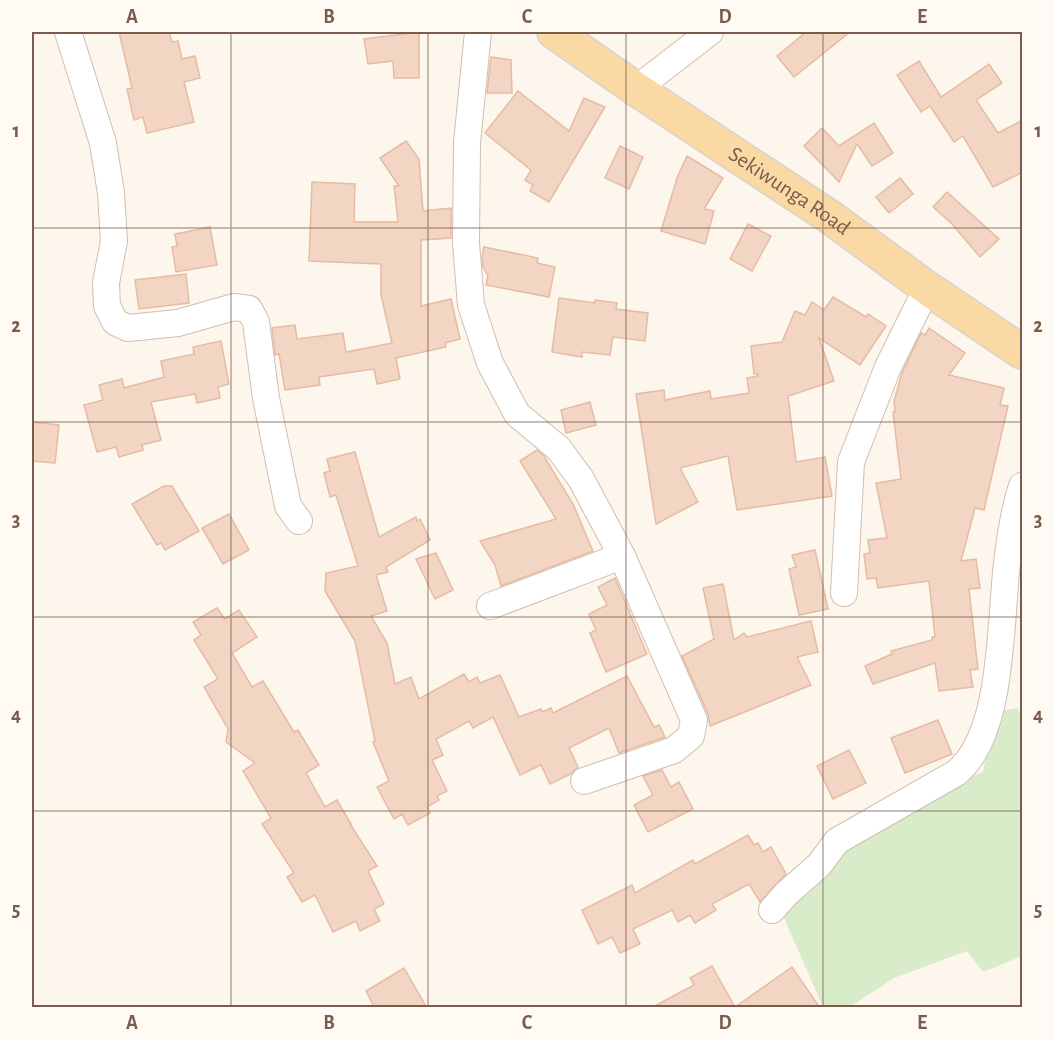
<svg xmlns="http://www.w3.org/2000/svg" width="1054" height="1039" font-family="'Alegreya Sans',sans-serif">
	<rect width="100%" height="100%" fill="#fdf6ec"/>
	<path fill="#d8ecc9" d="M1018,708L1022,719V956L983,972L967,951L894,978L850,1007H823L781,911L861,832L953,783L983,772L994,712Z"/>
	<g fill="#f3d5c3" stroke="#e6bba3" stroke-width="1.5">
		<path d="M119,32H169L172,42L178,41L182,59L195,56L200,78L184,82L194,122L147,133L143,117L134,120L127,89L132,88Z"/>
		<path d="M419,32V78H394L393,61L368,64L364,39Z"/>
		<path d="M806,32H850L794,77L777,56Z"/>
		<path d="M491,57L511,60L512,93H487Z"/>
		<path d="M919,61L941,97L989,64L1002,83L976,100L998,133L1023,120V172L993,187L963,136L954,142L930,106L921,112L897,75Z"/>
		<path d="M518,91L569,131L584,98L605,107L549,202L530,191L533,185L525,180L531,170L485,133Z"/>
		<path d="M874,123L893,153L872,166L857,144L839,182L804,146L822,128L839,146Z"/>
		<path d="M406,141L419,159L423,211L451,208V238L421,240V306L451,299L460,339L445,343L446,347L396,358L400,379L377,384L374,369L319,377L320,385L285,390L279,354L275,355L272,328L295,325L297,339L343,333L346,352L392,343L381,295V264L309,261L312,182L355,184L354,222H398L394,186H399L380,158Z"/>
		<path d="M620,146L643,157L629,189L605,178Z"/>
		<path d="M687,156L723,178L704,209L714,211L705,244L661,231L677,178Z"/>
		<path d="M900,178L913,194L889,213L876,197Z"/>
		<path d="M947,192L999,239L980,257L952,224L933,207Z"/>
		<path d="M748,224L771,236L752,271L730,259Z"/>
		<path d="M210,227L217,265L176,272L172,247L177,246L175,234Z"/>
		<path d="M484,247L538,258L537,263L555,267L549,297L486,285L488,276L483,267L482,258Z"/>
		<path d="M186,274L189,303L139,309L135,280Z"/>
		<path d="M833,297L866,317L868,314L886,326L860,365L819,338L834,381L788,396L796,462L825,457L832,496L737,510L728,456L680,468L698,502L656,524L636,394L664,390L665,400L710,391L711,399L749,393L747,378L758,376V374H754L751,346L782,342L795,311L805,315L812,302L824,310Z"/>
		<path d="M559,298L595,303V300L617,303L616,309L648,313L645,341L613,337L610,355L582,352V357L552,352Z"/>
		<path d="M929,328L965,353L949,375L1004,388L1000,405L1008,406L984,510L975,508L961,561L976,559L980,588L969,589L978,669L970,670L973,687L939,691L935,663L873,684L865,666L892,654L891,651L932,640V637H935L929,581L878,588L876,578L867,579L864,554L870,553L868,540L887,538L876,483L901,479L893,412H895L894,401L902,373L921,333L925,335Z"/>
		<path d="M221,341L229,384L218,387L220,398L197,403L195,394L151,402L161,440L142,445L143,450L119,457L116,447L97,452L84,405L103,400L99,385L122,379L124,388L164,377L161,361L194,354L193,347Z"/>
		<path d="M590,402L596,425L566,433L561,410Z"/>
		<path d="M32,422L59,425L55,463L32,461Z"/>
		<path d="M537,450L544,456L573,504L593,551L501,586L495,565L480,541L556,519L520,461Z"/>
		<path d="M355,452L379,537L416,517L417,521L420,519L430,540L386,567L388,572L376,575L387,611L371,616L387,643L395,684L411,677L419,699L464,674L469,682L477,677L480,683L500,675L519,717L541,709L542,712L551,708L553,713L627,676L654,727L659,725L665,737L619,753L609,728L569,748L578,767L571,774L550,784L541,765L520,775L493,717L473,728L469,721L436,739L443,755L432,760L447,791L437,796L439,800L427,807L430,813L408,825L402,814L394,819L377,787L389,781L373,742L375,741L355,641L325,591L326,573L358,566L336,495L330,497L324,473L330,471L327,459Z"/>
		<path d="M164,486H172L199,531L165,550L161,543L157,545L132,504Z"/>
		<path d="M229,514L249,550L223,564L202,528Z"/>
		<path d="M815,550L828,609L799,615L789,569L796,567L792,555Z"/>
		<path d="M436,553L453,590L435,599L416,559Z"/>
		<path d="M615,578L647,654L606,672L590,633L596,630L589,614L607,605L598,587Z"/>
		<path d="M723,584L734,640L744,633L747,637L811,621L818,652L797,657L811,685L710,726L708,714L682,656L714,639L703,588Z"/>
		<path d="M217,608L225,619L239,610L257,637L232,653L252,687L263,681L294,732L298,730L319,765L306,773L325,807L337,800L351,824H350L377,866L368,871L384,904L374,909L380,921L360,931L356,921L333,932L315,895L302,902L287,877L294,873L262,824L271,818L243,771L255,763L226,742L228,729L204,687L218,679L194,640L201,635L193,622Z"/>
		<path d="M938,720L952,754L905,773L891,738Z"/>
		<path d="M849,750L866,783L833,799L817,766Z"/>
		<path d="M662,770L671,787L679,782L693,809L648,832L634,805L653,795L643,776Z"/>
		<path d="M748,835L754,845L758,843L763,852L771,847L786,874L760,902L749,884L712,904L716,910L695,923L690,915L678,922L672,910L633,929L640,944L620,953L612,937L598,944L582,910L632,885L635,893L693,860L695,864Z"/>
		<path d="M712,966L735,1007L792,967L820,1008H651L694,985L690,978Z"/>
		<path d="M404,968L427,1008H375L366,991Z"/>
	</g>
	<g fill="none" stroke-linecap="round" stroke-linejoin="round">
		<g stroke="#d1beb0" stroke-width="28">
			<g id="minor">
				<path d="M68,32L103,143L111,193L114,241L106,283L107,306L115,322L128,328L178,323L234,307L249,309L256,322L266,398L288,506L299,521"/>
				<path d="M478,32L467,143L466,243L471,305L490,363L517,414L559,449L581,479L622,556L694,720L691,736L674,750L584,781"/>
				<path d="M636,89L710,32"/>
				<path d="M844,593L851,462L888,367L927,288"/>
				<path d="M490,606L622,556"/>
				<path d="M772,910L786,894L819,865L837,841L956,773C1004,735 1000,620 1007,563C1010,537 1014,510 1022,486"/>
			</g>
		</g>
		<g stroke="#dad1cd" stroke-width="36">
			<g id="major">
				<path id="s1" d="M554,32L636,89L830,217L927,288L1022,352"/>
			</g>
		</g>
		<use href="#minor" stroke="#fff" stroke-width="26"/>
		<use href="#major" stroke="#fbd9a5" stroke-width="33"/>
	</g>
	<path fill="none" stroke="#7a5c4d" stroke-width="1.5" stroke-opacity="0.55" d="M231,32V1008M428,32V1008M626,32V1008M823,32V1008M32,228H1022M32,422H1022M32,617H1022M32,811H1022"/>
	<g text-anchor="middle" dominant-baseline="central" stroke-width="4.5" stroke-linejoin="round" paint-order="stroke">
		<g font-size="22" fill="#7a5c4d" stroke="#fffaf3">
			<text stroke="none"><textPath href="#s1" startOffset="284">Sekiwunga Road</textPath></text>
		</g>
	</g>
	<rect width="1054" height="1039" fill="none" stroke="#fffaf3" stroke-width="66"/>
	<rect x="33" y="33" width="988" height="973" fill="none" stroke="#7a5c4d" stroke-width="2"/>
	<g font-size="20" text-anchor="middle" font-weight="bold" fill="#7a5c4d">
		<text x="132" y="23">A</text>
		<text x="329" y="23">B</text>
		<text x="527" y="23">C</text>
		<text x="725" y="23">D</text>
		<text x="922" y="23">E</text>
		<text x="16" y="137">1</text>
		<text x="1038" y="137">1</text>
		<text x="16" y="332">2</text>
		<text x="1038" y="332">2</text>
		<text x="16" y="526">3</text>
		<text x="1038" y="526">3</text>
		<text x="16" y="721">4</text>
		<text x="1038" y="721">4</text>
		<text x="16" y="916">5</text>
		<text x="1038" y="916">5</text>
		<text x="132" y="1029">A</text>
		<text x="329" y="1029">B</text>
		<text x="527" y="1029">C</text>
		<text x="725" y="1029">D</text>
		<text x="922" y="1029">E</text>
	</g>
</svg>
